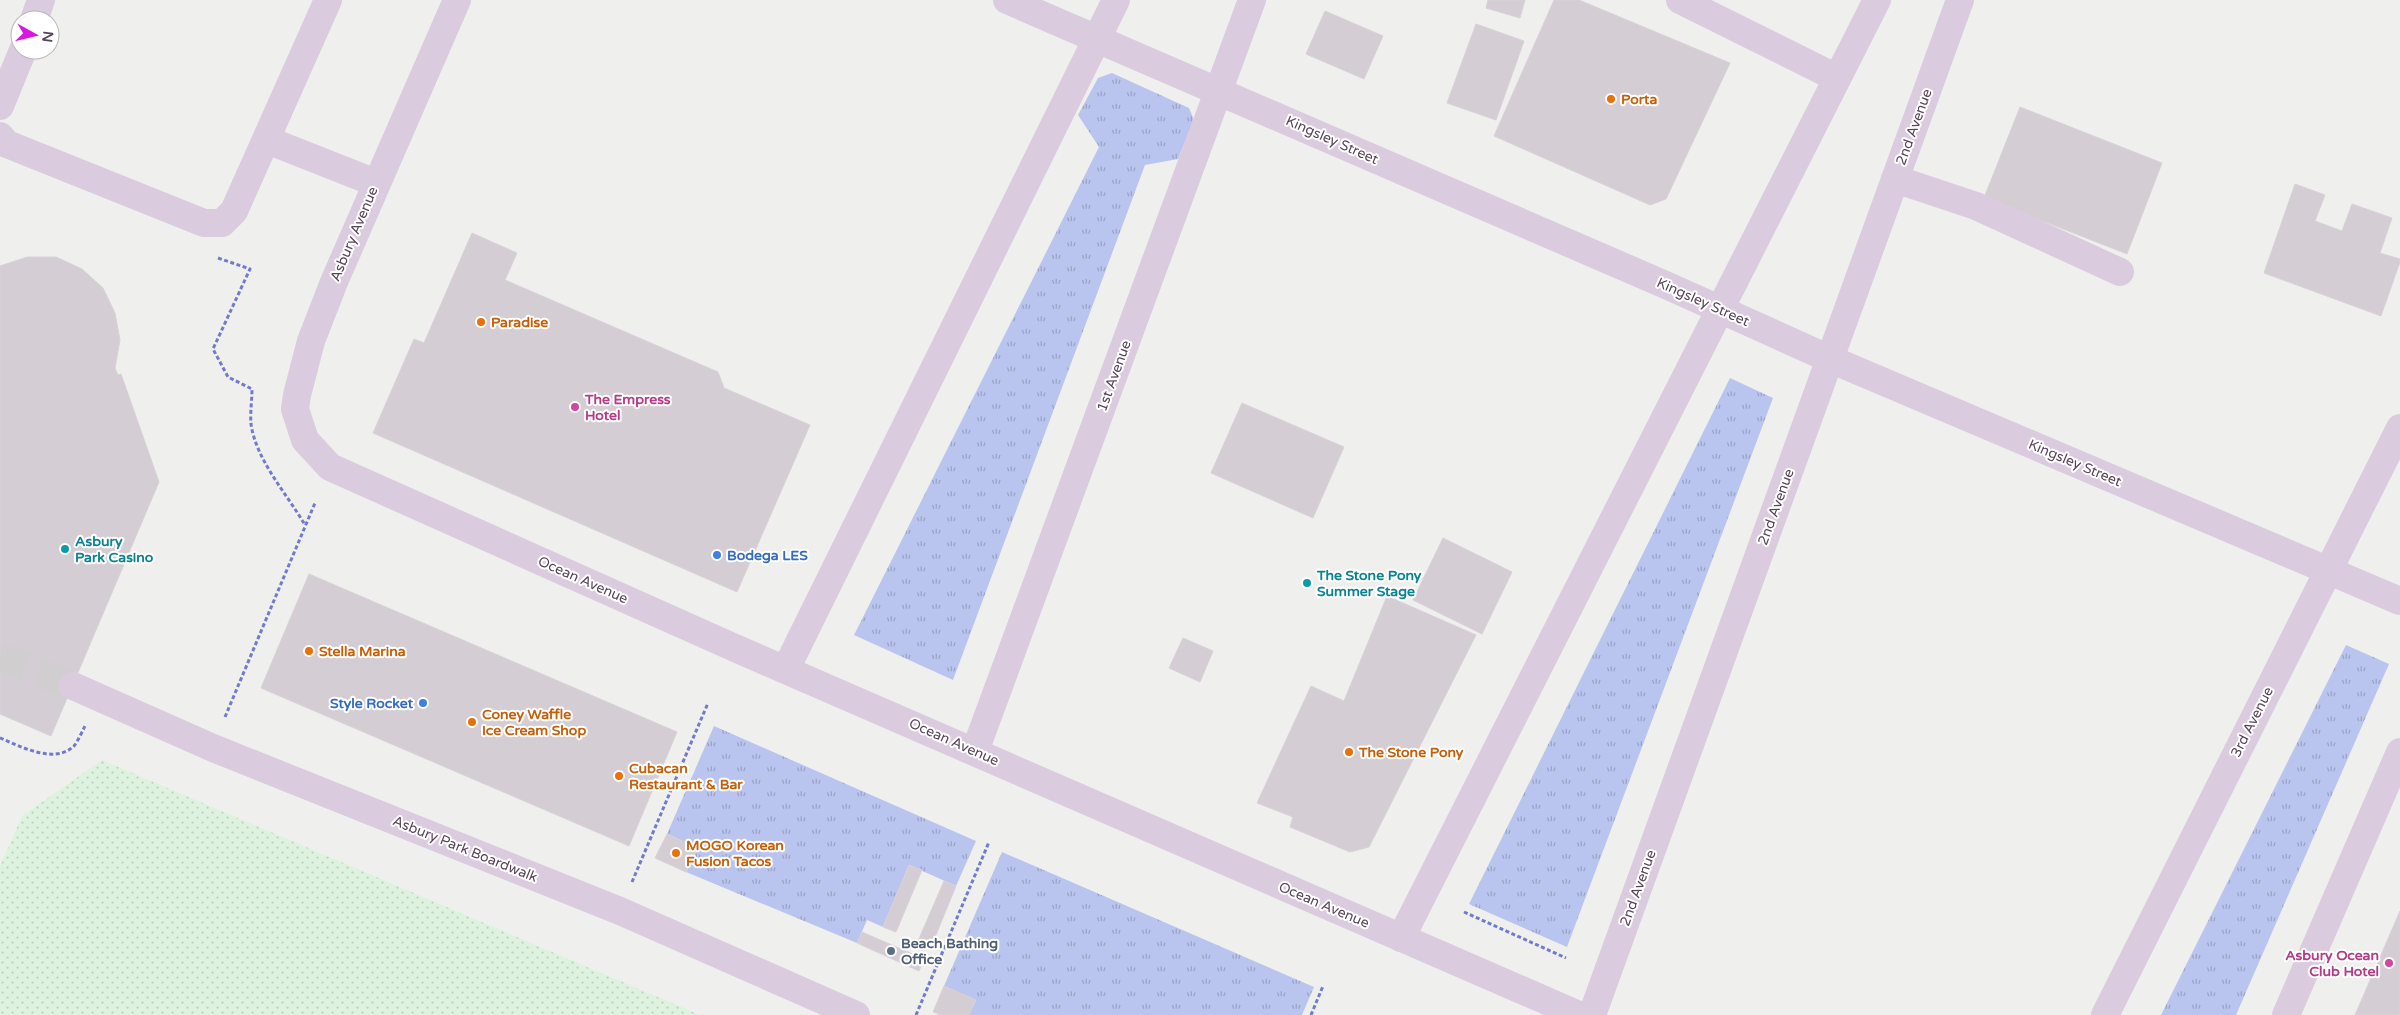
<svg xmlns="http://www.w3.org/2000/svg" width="2400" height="1015" font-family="'Varela Round',sans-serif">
	<defs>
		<pattern id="sand-dots" width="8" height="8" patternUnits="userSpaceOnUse" patternTransform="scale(1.25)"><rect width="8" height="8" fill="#ddf2df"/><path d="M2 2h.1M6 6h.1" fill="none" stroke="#c0d1c2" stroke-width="1.8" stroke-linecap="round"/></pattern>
		<pattern id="park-tufts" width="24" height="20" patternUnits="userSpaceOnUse" patternTransform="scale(1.25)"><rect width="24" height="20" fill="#bac5ef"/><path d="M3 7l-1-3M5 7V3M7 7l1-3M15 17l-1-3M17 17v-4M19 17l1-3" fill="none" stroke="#9aa2c5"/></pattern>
	</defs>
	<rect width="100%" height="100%" fill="#eff0ed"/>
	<path fill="url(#sand-dots)" d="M102,760L700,1015H0V866L22,816Z"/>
	<g fill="url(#park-tufts)">
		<path d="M1112,73L1189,108L1194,120L1178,159L1145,165L953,680L854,635L1099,147L1078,115L1098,78Z"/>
		<path d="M1730,378L1773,398L1567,947L1469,904Z"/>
		<path d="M2346,645L2389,664L2236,1015H2161Z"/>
		<path d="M714,726L976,841L956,886L909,865L883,927L867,920L857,943L686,872L698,848L667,834Z"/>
		<path d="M1002,852L1314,987L1302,1015H969L944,986Z"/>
	</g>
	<g fill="#d4cdd4" stroke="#d9d1d8">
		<path d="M1488,0H1525L1520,18L1486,8Z"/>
		<path d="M1554,0H1579L1730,63L1666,199L1650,205L1494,136Z"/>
		<path d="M1325,11L1383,36L1364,79L1306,54Z"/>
		<path d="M1476,24L1524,41L1496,120L1447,103Z"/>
		<path d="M2020,107L2162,163L2127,254L1984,198Z"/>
		<path d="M2295,184L2325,195L2315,221L2342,231L2352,204L2392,218L2380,253L2400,259V262L2381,316L2264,273Z"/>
		<path d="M472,233L517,253L505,280L718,372L724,388L810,425L737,592L373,433L414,339L424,343Z"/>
		<path d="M27,257H56L82,269L103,288L115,313L120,340L115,368L118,375L121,374L159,482L51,736L0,714V266Z"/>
		<path d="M1242,403L1344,447L1313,518L1211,473Z"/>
		<path d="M1443,538L1512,572L1482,634L1413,600Z"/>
		<path d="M309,574L677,732L629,846L261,688Z"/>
		<path d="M1387,596L1476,635L1369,847L1350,852L1290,827L1293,817L1257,803L1311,686L1344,701Z"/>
		<path d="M1183,638L1213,651L1200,682L1169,668Z"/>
		<path d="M667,834L698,848L686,872L655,858Z"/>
		<path d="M909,865L922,870L896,932L883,927Z"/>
		<path d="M944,881L956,886L931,947L918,941Z"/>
		<path d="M2400,911V1015H2355Z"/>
		<path d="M862,932L924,959L919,971L857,943Z"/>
		<path d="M944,986L976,1000L969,1015H941L933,1012Z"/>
	</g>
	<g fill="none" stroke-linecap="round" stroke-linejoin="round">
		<path stroke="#d1ced0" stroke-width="28" stroke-dasharray="28 14" stroke-linecap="butt" d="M0,656L73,686"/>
		<g stroke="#727acd" stroke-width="3" stroke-dasharray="4 2.5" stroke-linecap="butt">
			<path d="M218,258L250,269L213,349L228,377L252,389C252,400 250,413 251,424C256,460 287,494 305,525"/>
			<path d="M225,717L315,503"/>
			<path d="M0,738C20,746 54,765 74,746C78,741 82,732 85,726"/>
			<path d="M632,882L708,703"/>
			<path d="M1464,912L1566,958"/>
			<path d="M916,1015L989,842"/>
			<path d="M1311,1015L1323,986"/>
		</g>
		<g stroke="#dbcbde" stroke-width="28">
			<path d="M457,0L334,282L311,341L297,395L295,409L305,440L330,467L735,648L1579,1015"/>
			<path d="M1007,0L1668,286L1830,359L2400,601"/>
			<path d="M1680,0L1837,78"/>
			<path d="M34,20L41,0"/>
			<path d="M0,106L23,50"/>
			<path d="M0,136L7,144L204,223H222L234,211L328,0"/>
			<path d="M267,140L376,183"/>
			<path d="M1895,179L1976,206L2120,272"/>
			<path d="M786,669L1116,0"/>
			<path d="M73,686L213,748L620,911L856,1015"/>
			<path d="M975,751L1252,0"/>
			<path d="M1401,938L1877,0"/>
			<path d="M1592,1015L1960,0"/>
			<path d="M2105,1015L2400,428"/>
			<path d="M2286,1015L2400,752"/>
		</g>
	</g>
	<g fill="#e8710a" stroke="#fff" stroke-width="2">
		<circle cx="1611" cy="99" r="5"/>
		<circle cx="481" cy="322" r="5"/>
		<circle cx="309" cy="651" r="5"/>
		<circle cx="472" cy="722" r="5"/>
		<circle cx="1349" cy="752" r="5"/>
		<circle cx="619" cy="776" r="5"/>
		<circle cx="676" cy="853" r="5"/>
	</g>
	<g fill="#d1479c" stroke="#fff" stroke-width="2">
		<circle cx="575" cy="407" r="5"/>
		<circle cx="2389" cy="963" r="5"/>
	</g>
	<g fill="#0f9aa8" stroke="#fff" stroke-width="2">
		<circle cx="65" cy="549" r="5"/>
		<circle cx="1307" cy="583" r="5"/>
	</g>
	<g fill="#3f7fe0" stroke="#fff" stroke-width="2">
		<circle cx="717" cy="555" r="5"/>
		<circle cx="423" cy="703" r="5"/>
	</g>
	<circle fill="#5c6f8a" stroke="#fff" stroke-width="2" cx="891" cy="951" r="5"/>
	<g text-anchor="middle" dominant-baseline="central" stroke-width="4" stroke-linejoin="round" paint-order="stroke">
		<g font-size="14" font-weight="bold" fill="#c56008" stroke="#fff" text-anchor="start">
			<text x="1621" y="99">Porta</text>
			<text x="491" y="322">Paradise</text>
			<text x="319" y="651">Stella Marina</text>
			<text x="482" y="714">Coney Waffle<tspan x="482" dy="16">Ice Cream Shop</tspan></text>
			<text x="1359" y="752">The Stone Pony</text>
			<text x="629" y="768">Cubacan<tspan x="629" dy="16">Restaurant &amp; Bar</tspan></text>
			<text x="686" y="845">MOGO Korean<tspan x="686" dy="16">Fusion Tacos</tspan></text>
		</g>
		<g font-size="14" fill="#58455a" stroke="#fff">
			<text transform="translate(1914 127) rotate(-70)">2nd Avenue</text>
			<text transform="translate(1332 140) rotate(24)">Kingsley Street</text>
			<text transform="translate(354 234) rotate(-67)">Asbury Avenue</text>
			<text transform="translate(1703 302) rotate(24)">Kingsley Street</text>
			<text transform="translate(1114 376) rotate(-70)">1st Avenue</text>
			<text transform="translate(2075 463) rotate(23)">Kingsley Street</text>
			<text transform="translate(1776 507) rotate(-70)">2nd Avenue</text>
			<text transform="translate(583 580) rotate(24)">Ocean Avenue</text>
			<text transform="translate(2252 722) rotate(-63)">3rd Avenue</text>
			<text transform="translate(954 742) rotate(24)">Ocean Avenue</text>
			<text transform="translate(465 849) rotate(22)">Asbury Park Boardwalk</text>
			<text transform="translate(1638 888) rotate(-70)">2nd Avenue</text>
			<text transform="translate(1324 905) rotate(23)">Ocean Avenue</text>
		</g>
		<g font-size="14" font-weight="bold" fill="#b23c85" stroke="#fff" text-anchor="start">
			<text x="585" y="399">The Empress<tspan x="585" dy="16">Hotel</tspan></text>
			<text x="2379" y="955" text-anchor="end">Asbury Ocean<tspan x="2379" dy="16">Club Hotel</tspan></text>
		</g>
		<g font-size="14" font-weight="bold" fill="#0d838f" stroke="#fff" text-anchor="start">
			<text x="75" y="541">Asbury<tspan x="75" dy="16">Park Casino</tspan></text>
			<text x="1317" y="575">The Stone Pony<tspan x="1317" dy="16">Summer Stage</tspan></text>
		</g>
		<g font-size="14" font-weight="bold" fill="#366cbe" stroke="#fff" text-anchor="start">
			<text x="727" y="555">Bodega LES</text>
			<text x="413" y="703" text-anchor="end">Style Rocket</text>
		</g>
		<g font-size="14" font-weight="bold" fill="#4e5e75" stroke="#fff" text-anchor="start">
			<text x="901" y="943">Beach Bathing<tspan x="901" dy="16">Office</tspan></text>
		</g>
	</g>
	<g transform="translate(35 35) rotate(98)"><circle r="24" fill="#ffffff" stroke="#bcb5bd"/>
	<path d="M0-4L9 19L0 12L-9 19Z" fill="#d917e0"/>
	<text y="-8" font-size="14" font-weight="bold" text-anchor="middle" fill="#58455a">N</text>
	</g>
</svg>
